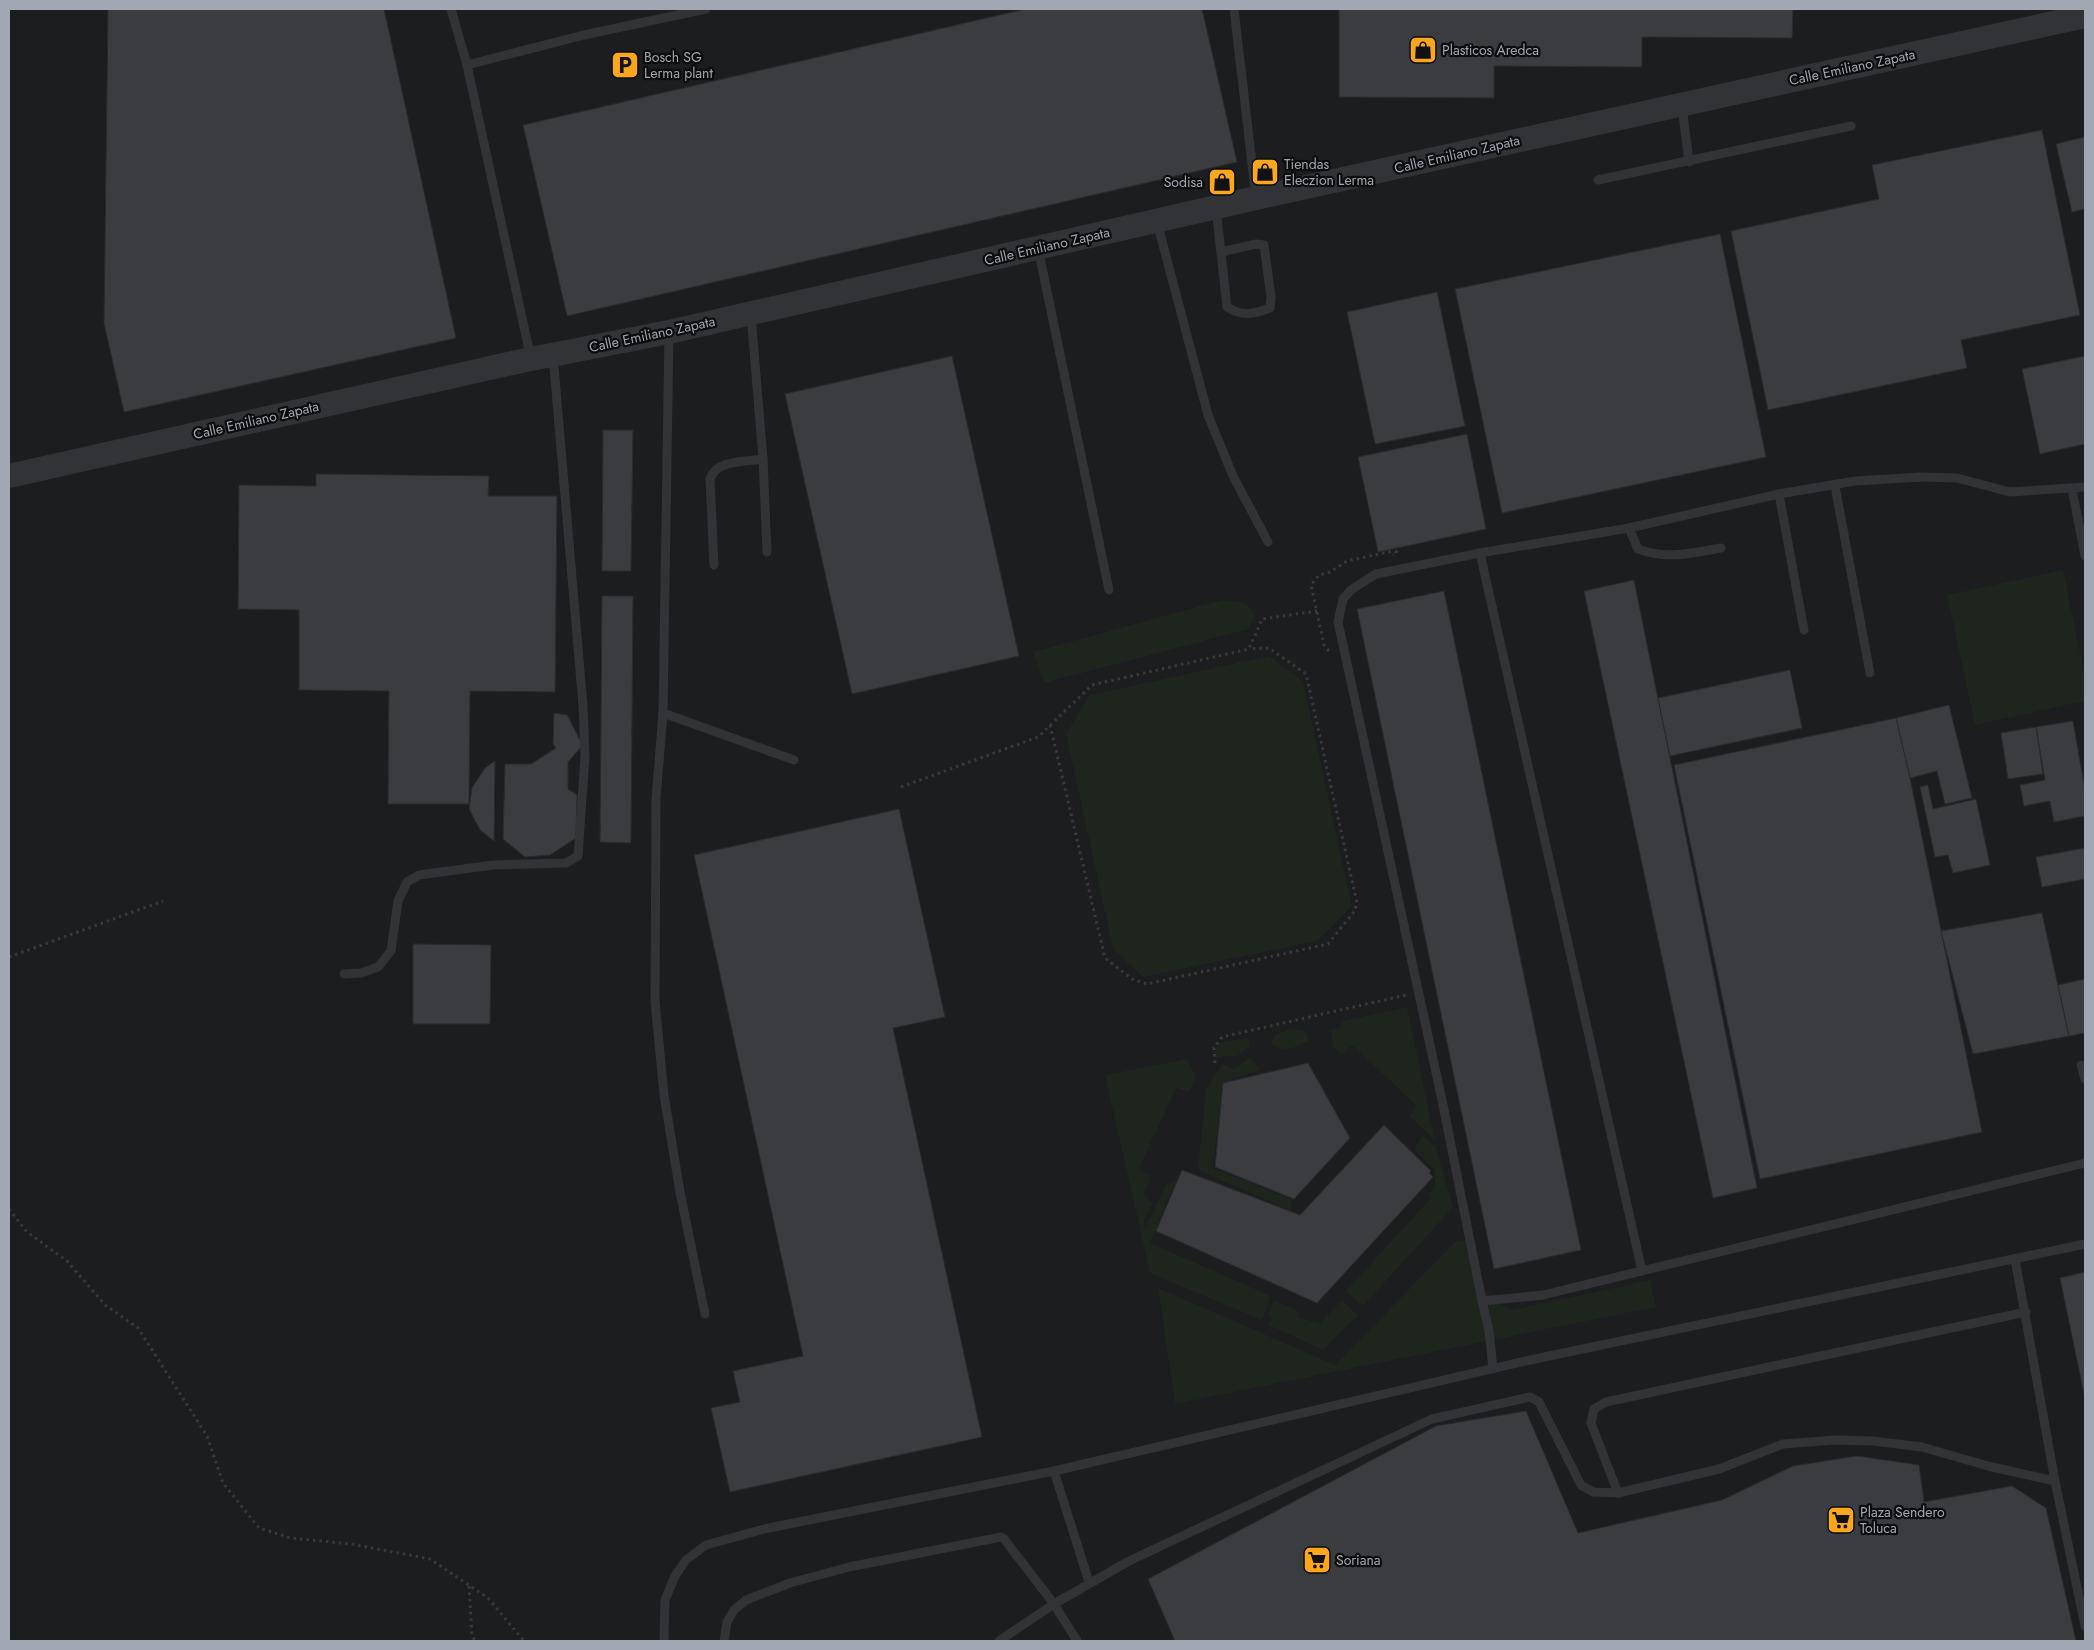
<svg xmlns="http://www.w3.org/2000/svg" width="2094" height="1650" font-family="Jost,sans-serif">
	<rect width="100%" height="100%" fill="#111112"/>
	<rect fill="#1c1d1f" x="9" y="9" width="2076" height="1632"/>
	<g fill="#1d251d">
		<path d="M2063,570L2085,676V701L1975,725L1947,595Z"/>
		<path d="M1222,600L1245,603L1255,614L1249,629L1044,683L1033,652Z"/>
		<path d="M1269,656L1303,681L1352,906L1317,941L1143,977L1113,949L1066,734L1090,695Z"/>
		<path d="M1407,1007L1435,1140L1409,1116L1417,1106L1352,1045L1341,1055L1334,1048L1330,1030L1339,1028L1343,1021Z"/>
		<path d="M1292,1028L1304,1031L1309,1040C1297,1047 1283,1055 1271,1043L1275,1035Z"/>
		<path d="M1248,1037L1250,1046L1236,1057L1223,1056L1216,1059L1215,1050L1218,1043Z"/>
		<path d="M1250,1058L1260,1070L1223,1083L1213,1168L1290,1199L1292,1211L1198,1170L1206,1088L1223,1064L1233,1069Z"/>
		<path d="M1187,1059L1196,1076L1189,1092L1176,1088L1139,1168L1152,1178L1143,1194L1153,1203L1144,1219L1145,1229L1166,1185L1176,1181L1150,1243L1271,1296L1262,1320L1150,1273L1105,1075Z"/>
		<path d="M1423,1136L1436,1148L1453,1207L1363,1306L1346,1291L1431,1198L1428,1194L1435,1186L1434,1170L1414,1149Z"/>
		<path d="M1457,1240L1466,1241C1477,1272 1479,1296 1512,1310L1650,1280L1656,1307L1175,1404L1158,1288L1335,1365Z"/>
		<path d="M1274,1300L1298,1311L1299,1318L1320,1323L1342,1300L1358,1315L1323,1350L1269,1325L1272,1317L1268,1314Z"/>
	</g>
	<g fill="#3a3c40" stroke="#2a2b2e">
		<path d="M108,9H384L456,338L124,412L104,323Z"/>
		<path d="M1026,9H1202L1237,162L567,316L523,125Z"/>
		<path d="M1339,9H1943H1793L1792,38L1642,37V67L1494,66V98L1339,97Z"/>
		<path d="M2042,130L2080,315L1961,340L1967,368L1768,410L1731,231L1879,199L1872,165Z"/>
		<path d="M2085,137V209L2072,212L2056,144Z"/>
		<path d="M1720,234L1766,457L1502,513L1455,289Z"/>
		<path d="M1437,292L1465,426L1375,444L1347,312Z"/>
		<path d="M952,356L1019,656L852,694L785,394Z"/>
		<path d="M2085,356V444L2040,454L2022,369Z"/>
		<path d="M603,430H633L631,571H602Z"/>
		<path d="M1467,434L1486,529L1378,552L1358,457Z"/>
		<path d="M316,474L489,476L488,496H557L555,692L470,691L469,804H388L389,691L299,690V610L238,609L239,485L316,486Z"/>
		<path d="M1634,580L1757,1188L1713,1198L1584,591Z"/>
		<path d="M1444,591L1581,1250L1494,1269L1357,609Z"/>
		<path d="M602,596H633L631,843L600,842Z"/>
		<path d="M1790,670L1802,728L1670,756L1658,698Z"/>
		<path d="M1949,705L1972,798L1945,804L1937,771L1910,778L1896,718Z"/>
		<path d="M554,713L567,715L581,742V747L568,762V789L577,795L576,838L550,855L525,857L503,839L505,764H531L556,748L553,744Z"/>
		<path d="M1896,718L1910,778L1982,1132L1760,1179L1674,765Z"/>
		<path d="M2073,721L2085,790V816L2054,822L2050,801L2024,806L2020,785L2045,780L2036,727Z"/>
		<path d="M2036,727L2043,774L2008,779L2001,733Z"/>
		<path d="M495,761L494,841L480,830L469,809L472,788L485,768Z"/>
		<path d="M1928,785L1933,809L1976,799L1990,865L1953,873L1948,855L1935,857L1920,787Z"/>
		<path d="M899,809L945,1017L893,1028L982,1437L730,1492L711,1408L740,1402L733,1371L803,1356L694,855Z"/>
		<path d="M2085,848V879L2042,887L2036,857Z"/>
		<path d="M2042,913L2069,1036L1973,1054L1941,931Z"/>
		<path d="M413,944L491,945L490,1024H413Z"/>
		<path d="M2085,979V1033L2069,1036L2058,985Z"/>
		<path d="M1308,1063L1350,1138L1294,1199L1215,1167L1223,1083Z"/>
		<path d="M1384,1125L1431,1171L1429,1173L1433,1177L1317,1303L1156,1231L1182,1170L1300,1215Z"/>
		<path d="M2085,1272V1399L2060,1278Z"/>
		<path d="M1526,1411L1578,1533L1722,1500L1793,1466L1857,1456L1919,1465L1924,1502L2012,1486L2046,1508L2076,1641H1175L1148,1579L1436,1426Z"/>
	</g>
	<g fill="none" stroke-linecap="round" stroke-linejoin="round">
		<g stroke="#373a3f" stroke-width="3" stroke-dasharray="2.5 4" stroke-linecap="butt">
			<path d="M1329,651L1324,645L1311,585L1319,575L1330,572L1347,561L1393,551L1397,552L1393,555"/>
			<path d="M1050,725L1105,958L1132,979L1147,984L1328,944L1354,912L1357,903L1306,674L1269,648L1249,649"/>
			<path d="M901,787L1038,737L1092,685L1249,649L1262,619L1317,611"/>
			<path d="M9,957L163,901"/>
			<path d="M1215,1063L1214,1048L1222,1037L1406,995"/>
			<path d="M9,1209L27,1232L67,1261L105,1305L138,1328L207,1436L223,1483L259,1528L291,1538L351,1544L430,1559L488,1598L524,1641"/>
			<path d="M469,1586L472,1635L475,1641"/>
		</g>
		<g stroke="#313337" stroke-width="9">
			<path d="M451,9L467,65L531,359"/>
			<path d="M1234,9L1256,198"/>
			<path d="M467,65L584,35L706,9"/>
			<path d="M1682,106L1689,162"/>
			<path d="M1598,180L1851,126"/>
			<path d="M1216,208L1227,307C1242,317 1254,314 1270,308L1271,297L1264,245L1256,244L1221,252"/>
			<path d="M1157,222L1208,415L1233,476L1268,542"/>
			<path d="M1038,248L1109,590"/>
			<path d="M751,315L763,459"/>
			<path d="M669,333L663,713L656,799L655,1001L664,1095L680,1192L705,1314"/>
			<path d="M1835,486L1870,673"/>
			<path d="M2085,487L2010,492L1957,478L1921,477L1855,481L1779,494L1629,528L1480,553L1376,574L1351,590L1343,599L1338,622L1442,1100L1482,1301L1543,1295L2085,1163"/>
			<path d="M2072,489L2085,556"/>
			<path d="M1779,494L1804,630"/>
			<path d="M1629,528L1638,549C1667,560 1692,553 1721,548"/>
			<path d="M1480,553L1642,1271"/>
			<path d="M714,565L710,479C717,459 746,462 763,459L767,552"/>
			<path d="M663,713L794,760"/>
			<path d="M344,974L361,973L378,967L391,951L398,901L407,882L419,875L493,865L566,863L578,856L585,756L583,706L553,355"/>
			<path d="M2081,1065L2085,1079"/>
			<path d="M2015,1259L2055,1481"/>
			<path d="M1482,1301L1489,1331L1493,1369"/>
			<path d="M1054,1471L1089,1582"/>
			<path d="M1618,1493L1591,1423L1594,1409L1606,1402L2026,1312"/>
			<path d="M664,1641L665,1600L675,1576L686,1560L706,1545L764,1529L1054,1471L1530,1360L2085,1244"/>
			<path d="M724,1641L727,1622L734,1610L746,1600L790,1583L849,1567L1001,1537L1004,1539L1054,1604L1077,1641"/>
			<path d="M999,1641L1054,1604L1129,1561L1432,1419L1530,1397L1539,1402L1581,1485L1593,1492L1618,1493L1719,1469L1783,1444L1835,1440L1873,1441L1922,1447L1988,1466L2055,1481L2085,1626"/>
		</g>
		<path stroke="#313337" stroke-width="24" d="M9,476L521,361L669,332L1256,198L2085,16"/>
	</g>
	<defs>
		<g id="shop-square" transform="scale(1.4375)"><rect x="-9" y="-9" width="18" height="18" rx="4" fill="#ffa71c" stroke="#0c0c0d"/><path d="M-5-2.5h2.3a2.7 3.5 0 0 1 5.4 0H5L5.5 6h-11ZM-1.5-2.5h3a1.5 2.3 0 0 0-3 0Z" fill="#111"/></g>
		<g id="parking-square" transform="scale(1.4375)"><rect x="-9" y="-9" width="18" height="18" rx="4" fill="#ffa71c" stroke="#0c0c0d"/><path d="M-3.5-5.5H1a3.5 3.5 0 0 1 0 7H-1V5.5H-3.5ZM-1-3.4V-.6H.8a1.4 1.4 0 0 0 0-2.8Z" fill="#111"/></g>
		<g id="supermarket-square" transform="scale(1.4375)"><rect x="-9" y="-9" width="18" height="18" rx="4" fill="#ffa71c" stroke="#0c0c0d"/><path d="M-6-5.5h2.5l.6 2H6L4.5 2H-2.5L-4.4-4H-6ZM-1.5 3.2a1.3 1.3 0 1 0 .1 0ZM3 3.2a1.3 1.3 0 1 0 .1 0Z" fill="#111"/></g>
	</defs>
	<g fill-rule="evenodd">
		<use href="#shop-square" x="1423" y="50"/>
		<use href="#parking-square" x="625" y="65"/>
		<use href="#shop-square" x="1265" y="172"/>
		<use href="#shop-square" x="1222" y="182"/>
		<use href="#supermarket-square" x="1841" y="1520"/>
		<use href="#supermarket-square" x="1317" y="1560"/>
	</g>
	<g text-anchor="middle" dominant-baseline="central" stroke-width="4.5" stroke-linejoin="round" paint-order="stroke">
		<g font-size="14" fill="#a1a8b4" stroke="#0c0c0d" text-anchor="start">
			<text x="1442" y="50">Plasticos Aredca</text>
			<text x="644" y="57">Bosch SG<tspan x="644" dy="16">Lerma plant</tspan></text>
			<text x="1284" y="164">Tiendas<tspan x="1284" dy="16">Eleczion Lerma</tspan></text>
			<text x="1203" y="182" text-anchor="end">Sodisa</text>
			<text x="1860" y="1512">Plaza Sendero<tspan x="1860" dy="16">Toluca</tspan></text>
			<text x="1336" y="1560">Soriana</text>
		</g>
		<g font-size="14" fill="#a1a8b4" stroke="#0c0c0d">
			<text transform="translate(1852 67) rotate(-12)">Calle Emiliano Zapata</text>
			<text transform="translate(1457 154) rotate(-13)">Calle Emiliano Zapata</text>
			<text transform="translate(1047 246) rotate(-13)">Calle Emiliano Zapata</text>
			<text transform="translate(652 334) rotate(-12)">Calle Emiliano Zapata</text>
			<text transform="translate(256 420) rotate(-13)">Calle Emiliano Zapata</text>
		</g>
	</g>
	<rect width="2094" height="1650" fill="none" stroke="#a1a8b4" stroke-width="20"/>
</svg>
